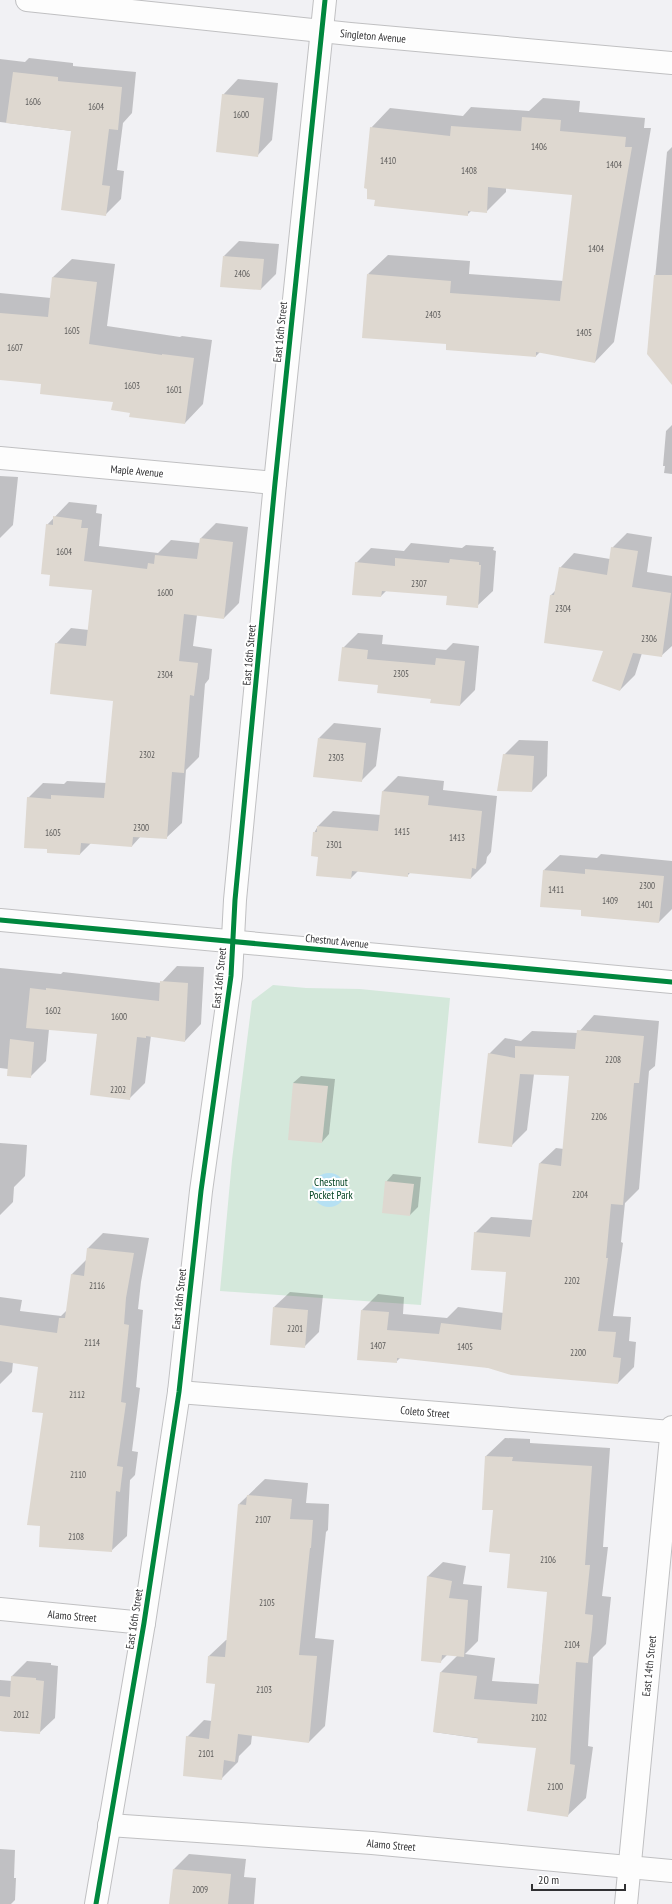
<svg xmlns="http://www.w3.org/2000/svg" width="672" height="1904" font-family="'PT Sans Narrow',sans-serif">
	<rect width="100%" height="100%" fill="#f1f1f4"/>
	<path fill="#d4e8db" d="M273,985L306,988L360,989L450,998L421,1305L220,1291L232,1160L252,1001Z"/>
	<circle fill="#b5e0f3" cx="329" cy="1190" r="17"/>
	<g fill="#0003">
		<path d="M29,58L73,63V66L136,72L132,113L123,123L117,170L124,171L121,199L106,214L72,131L0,122V59L25,62Z"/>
		<path d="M238,79L278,83L272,140L257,156L223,95Z"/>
		<path d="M543,98L580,101L579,112L645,118L644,128H651L614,342L595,362L540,352L536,356L447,343L368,274L388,255L470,261L469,274L564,281L574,194L506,188V192L486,212L471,211L467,215L371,128L390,108L463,116L471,107L529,111Z"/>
		<path d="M672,147V375L648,353L667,152Z"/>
		<path d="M239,241L279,244L276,274L261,289L224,256Z"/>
		<path d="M72,259L115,264L107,326L180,337L182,336L212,340L203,404L185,423L131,412L114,401L42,383L0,379V293L51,298L53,277Z"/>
		<path d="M672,425V474L664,473L665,466H663L666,431Z"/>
		<path d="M0,476L18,477L13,525L0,538Z"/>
		<path d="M69,502L97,505L96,513L102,514L99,546L158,553L171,540L200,543L201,538L216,523L248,527L239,603L224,618L197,615L193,646L212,649L209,679L205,684L199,757L186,770L182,823L166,838L141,836L132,846L91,843L80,854L48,852L28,798L43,783L64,784L67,781L107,783L114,700L56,644L71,628L89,630L93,589L52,575L47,525Z"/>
		<path d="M627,533L652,537L647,572L672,576V646L661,656L642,653L635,675L620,690L604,650L551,595L556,590L560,568L574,553L610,559L612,548Z"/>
		<path d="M411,543L462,548L466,545L494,547L493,550L496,551L493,591L477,606L448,595L387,590L381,596L356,563L371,548L404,551Z"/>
		<path d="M358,633L383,635L382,644L446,650L453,643L479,646L475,690L460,705L379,684L343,648Z"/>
		<path d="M334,723L381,728L376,766L361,781L319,738Z"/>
		<path d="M519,740L548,741L547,776L532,791L504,755Z"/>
		<path d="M398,776L444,781L443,790L497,796L491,852L487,857L486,863L471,878L411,872L407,876L359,870L351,878L317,875L319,856L314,833L318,826L333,811L381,815L383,791Z"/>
		<path d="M601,854L672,861V909L659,922L582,909L544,870L560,855L597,858Z"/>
		<path d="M177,966L204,967L201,1024L185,1041L151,1035L145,1083L129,1099L98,1033L49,1029L46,1061L30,1077L8,1069L0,1068V968L61,974L63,972L161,983Z"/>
		<path d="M594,1015L659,1021L655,1066L649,1071L639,1189L625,1203L621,1242L623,1243L613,1316L631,1317L629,1341L636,1342L634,1367L618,1383L401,1357L396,1362L362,1310L378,1294L404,1297L403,1314L447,1318L458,1307L504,1313L507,1271L475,1233L491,1217L533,1220L540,1163L556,1148L564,1149L570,1075L534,1074L527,1130L511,1146L489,1054L505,1038L521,1041L532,1031L578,1033Z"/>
		<path d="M301,1076L335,1079L329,1134L322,1142L293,1083Z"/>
		<path d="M0,1143L27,1145L25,1176L14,1187L13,1202L0,1215Z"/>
		<path d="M393,1174L421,1177L418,1207L410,1215L386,1182Z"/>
		<path d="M103,1233L149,1238L141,1282L138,1309L143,1310L136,1387L140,1388L132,1451L138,1452L135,1475L130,1480L127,1536L111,1551L44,1412L39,1366L13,1362L12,1372L0,1384V1297L22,1300L20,1311L61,1316L67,1310L72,1274L87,1259L88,1248Z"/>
		<path d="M290,1292L323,1295L319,1332L304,1347L274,1307Z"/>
		<path d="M505,1438L530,1439V1443L610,1448L603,1547H608L602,1596L611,1597L606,1644L593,1657L588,1746L593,1747L586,1798L567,1816L537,1747L434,1732L441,1672L458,1655H447L440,1662L422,1660L428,1576L443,1562L466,1566L463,1584L482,1586L478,1641L465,1654L495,1658L492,1681L539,1684L548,1591L511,1553L494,1509L486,1456Z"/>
		<path d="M265,1479L308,1483L306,1503L329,1504L328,1530L326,1532L315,1638L334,1640L325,1726L309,1742L252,1735L251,1744L239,1756L238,1762L221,1779L187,1737L204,1720L212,1721L217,1683L209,1656L226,1640H228L239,1504Z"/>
		<path d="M27,1661L51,1663V1665L58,1666L55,1718L39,1733L0,1731V1680L12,1681V1676Z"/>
		<path d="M0,1849L15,1850L14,1878H16L15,1900L11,1904H0Z"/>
		<path d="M189,1854L246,1859L244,1877L256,1878L254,1904H170L174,1869Z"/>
	</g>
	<g fill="#ded8d0">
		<path d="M13,72L58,77V81L122,87L118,130L109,129L102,185L110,186L106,216L61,210L71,131L6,123Z"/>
		<path d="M222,94L264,98L258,157L216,152Z"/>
		<path d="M522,117L561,120L560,131L626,137L625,147H632L595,363L536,352V357L446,350V344L362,338L367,274L451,281L450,293L560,301L572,195L488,187L487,213L468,211V216L374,206L375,200L367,199V189L364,188L370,127L450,136L451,126L521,131Z"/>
		<path d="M223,256L264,259L261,290L220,287Z"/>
		<path d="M654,275H672V385L647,354Z"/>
		<path d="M52,277L97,282L89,344L162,355V354L194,358L185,424L129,417L130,413L111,410L113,402L40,394L41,384L0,380V313L48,317Z"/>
		<path d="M53,516L82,520L81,528H88L84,561L147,569L148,563L154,564L155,555L197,559L200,538L233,542L224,619L184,614L179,661L198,663L194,696L190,695L184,773L172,772L167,839L133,837L132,847L81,843L80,855L47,853V849L24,848L27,797L51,799V795L104,798L113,701L50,694L55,643L86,646L92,590L49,586L50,575L41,574L46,524L53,525Z"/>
		<path d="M611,547L638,551L632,587L671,593L662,657L633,653L620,691L592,681L603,651L544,643L550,595H554L559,567L607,575Z"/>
		<path d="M395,558L449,563L450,559L479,562V565H481L478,608L446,605L447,596L382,591L381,597L352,595L355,562L395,566Z"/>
		<path d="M342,647L368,650L367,659L435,665L436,658L465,661L460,706L430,703L431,699L377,693L378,685L338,681Z"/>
		<path d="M318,738L366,743L362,782L313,777Z"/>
		<path d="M503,754L534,756L532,792L497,791Z"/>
		<path d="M382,791L429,796L428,805L482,811L476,869L472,868L471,879L408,873V877L352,871L351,879L316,876L318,857L311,856L313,832H317V826L378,831Z"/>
		<path d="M585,869L664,876L659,923L581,916V910L540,907L543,870L585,874Z"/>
		<path d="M160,981L188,983L185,1042L146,1036V1038L137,1037L130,1100L90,1095L97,1034L26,1028L30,988L46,990V988L159,1001Z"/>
		<path d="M577,1030L644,1036L639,1083H634L623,1205L611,1204L606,1258H608L598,1331L616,1332L613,1357L621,1358L618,1384L511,1375L488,1368L397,1358V1363L357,1360L361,1310L389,1312L387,1330L439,1334L441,1323L501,1330L506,1272L471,1270L474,1232L530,1237L539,1163L561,1166L569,1076L520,1074L512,1147L478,1143L488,1053L515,1058V1046L575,1049Z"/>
		<path d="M10,1039L34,1042L31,1078L7,1076Z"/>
		<path d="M293,1083L328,1086L322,1143L288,1140Z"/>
		<path d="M385,1181L414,1184L410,1216L382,1213Z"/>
		<path d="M87,1248L134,1253L126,1298L124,1324L129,1325L121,1402L126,1403L117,1466L123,1467L120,1492L116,1491L112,1552L39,1547L40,1526L27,1525L43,1413L32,1412L38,1367L0,1361V1325L57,1333L59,1318H65L71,1274L84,1276Z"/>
		<path d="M273,1307L308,1310L305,1348L270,1345Z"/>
		<path d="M485,1456L513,1457L512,1461L592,1466L585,1565H590L585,1614L593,1615L592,1629L588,1663L576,1662L570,1764L575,1765L568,1817L527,1811L536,1748L477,1743L478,1738L433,1732L440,1672L477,1676L474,1699L537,1704L547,1592L507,1588L510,1554L489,1552L493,1510H482Z"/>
		<path d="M247,1495L292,1499L290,1519L313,1520L311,1548H310L299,1655L317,1656L309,1743L238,1734L235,1762L224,1760L222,1780L183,1776L186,1736L209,1739L215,1684L206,1683L208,1656L225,1657L238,1504L246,1505Z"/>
		<path d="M427,1576L452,1581L449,1598L468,1600L464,1657L442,1655L441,1663L421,1661Z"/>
		<path d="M11,1676L36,1678V1680L44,1681L40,1734L0,1731V1696L10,1697Z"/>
		<path d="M173,1869L231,1874L228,1904H169Z"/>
	</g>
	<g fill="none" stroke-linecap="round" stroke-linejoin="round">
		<g stroke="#c0c0c2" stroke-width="24">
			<g id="minor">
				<path d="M27,0L350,34L672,63"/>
				<path d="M0,458L275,483"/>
				<path d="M179,1392L672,1432"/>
				<path d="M0,1609L144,1623"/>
				<path d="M109,1825L372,1843L672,1871"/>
				<path d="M96,1904L144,1623L179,1392L201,1191L231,976L235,900L275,483L325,0"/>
				<path d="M626,1904L672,1427"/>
			</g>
		</g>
		<g stroke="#c0c0c2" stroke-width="24">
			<path id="major" d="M0,920L672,982"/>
		</g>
		<use href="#minor" stroke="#fdfdfd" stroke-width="22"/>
		<use href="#major" stroke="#fdfdfd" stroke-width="22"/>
		<g stroke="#fff" stroke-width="8">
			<g id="cycleway">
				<path d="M0,920L672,982"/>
				<path d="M96,1904L144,1623L179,1392L201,1191L231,976L235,900L275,483L325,0"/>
			</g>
		</g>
		<use href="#cycleway" stroke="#00873e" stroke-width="5"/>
	</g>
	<g text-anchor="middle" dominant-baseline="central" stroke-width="4" stroke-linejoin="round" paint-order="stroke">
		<g font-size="9" fill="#5c5b5a">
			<text x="33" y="101">1606</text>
			<text x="96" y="106">1604</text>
			<text x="241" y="114">1600</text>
			<text x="539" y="146">1406</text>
			<text x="388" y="160">1410</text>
			<text x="614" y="164">1404</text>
			<text x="469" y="170">1408</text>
			<text x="596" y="248">1404</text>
			<text x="242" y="273">2406</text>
			<text x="433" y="314">2403</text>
			<text x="72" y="330">1605</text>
			<text x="584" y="332">1405</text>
			<text x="15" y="347">1607</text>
			<text x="132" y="385">1603</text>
			<text x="174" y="389">1601</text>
			<text x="64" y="551">1604</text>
			<text x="419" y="583">2307</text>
			<text x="165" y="592">1600</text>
			<text x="563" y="608">2304</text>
			<text x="649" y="638">2306</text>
			<text x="401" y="673">2305</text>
			<text x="165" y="674">2304</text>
			<text x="147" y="754">2302</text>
			<text x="336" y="757">2303</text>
			<text x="141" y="827">2300</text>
			<text x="402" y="831">1415</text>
			<text x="53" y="832">1605</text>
			<text x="457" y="837">1413</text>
			<text x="334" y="844">2301</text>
			<text x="647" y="885">2300</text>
			<text x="556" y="889">1411</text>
			<text x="610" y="900">1409</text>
			<text x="645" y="904">1401</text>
			<text x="53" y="1010">1602</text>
			<text x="119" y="1016">1600</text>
			<text x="613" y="1059">2208</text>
			<text x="118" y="1089">2202</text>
			<text x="599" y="1116">2206</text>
			<text x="580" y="1194">2204</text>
			<text x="572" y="1280">2202</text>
			<text x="97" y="1285">2116</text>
			<text x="295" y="1328">2201</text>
			<text x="92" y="1342">2114</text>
			<text x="378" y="1345">1407</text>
			<text x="465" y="1346">1405</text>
			<text x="578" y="1352">2200</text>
			<text x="77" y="1394">2112</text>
			<text x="78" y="1474">2110</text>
			<text x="263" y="1519">2107</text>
			<text x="76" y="1536">2108</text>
			<text x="548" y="1559">2106</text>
			<text x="267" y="1602">2105</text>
			<text x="572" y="1644">2104</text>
			<text x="264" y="1689">2103</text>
			<text x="21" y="1714">2012</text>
			<text x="539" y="1717">2102</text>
			<text x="206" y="1753">2101</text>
			<text x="555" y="1786">2100</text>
			<text x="200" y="1889">2009</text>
		</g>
		<g font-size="11" fill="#313133" stroke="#fff">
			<text transform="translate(373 36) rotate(5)">Singleton Avenue</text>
			<text transform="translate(280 332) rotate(-84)">East 16th Street</text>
			<text transform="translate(137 471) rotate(5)">Maple Avenue</text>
			<text transform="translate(249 655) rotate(-85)">East 16th Street</text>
			<text transform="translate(337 941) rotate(6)">Chestnut Avenue</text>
			<text transform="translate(219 978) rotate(-84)">East 16th Street</text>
			<text transform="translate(179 1299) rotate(-84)">East 16th Street</text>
			<text transform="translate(425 1412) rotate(5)">Coleto Street</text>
			<text transform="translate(72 1616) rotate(5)">Alamo Street</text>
			<text transform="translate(134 1619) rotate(-81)">East 16th Street</text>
			<text transform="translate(649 1666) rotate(-84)">East 14th Street</text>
			<text transform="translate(391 1845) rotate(5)">Alamo Street</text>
		</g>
		<g font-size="11" fill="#044423" stroke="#fff">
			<text x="331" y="1182">Chestnut<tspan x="331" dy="13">Pocket Park</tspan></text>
		</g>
	</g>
	<path d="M532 1884v6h93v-6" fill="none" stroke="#313133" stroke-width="2"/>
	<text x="538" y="1884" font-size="12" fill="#313133" stroke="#ffffff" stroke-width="3" paint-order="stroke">20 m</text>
</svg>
